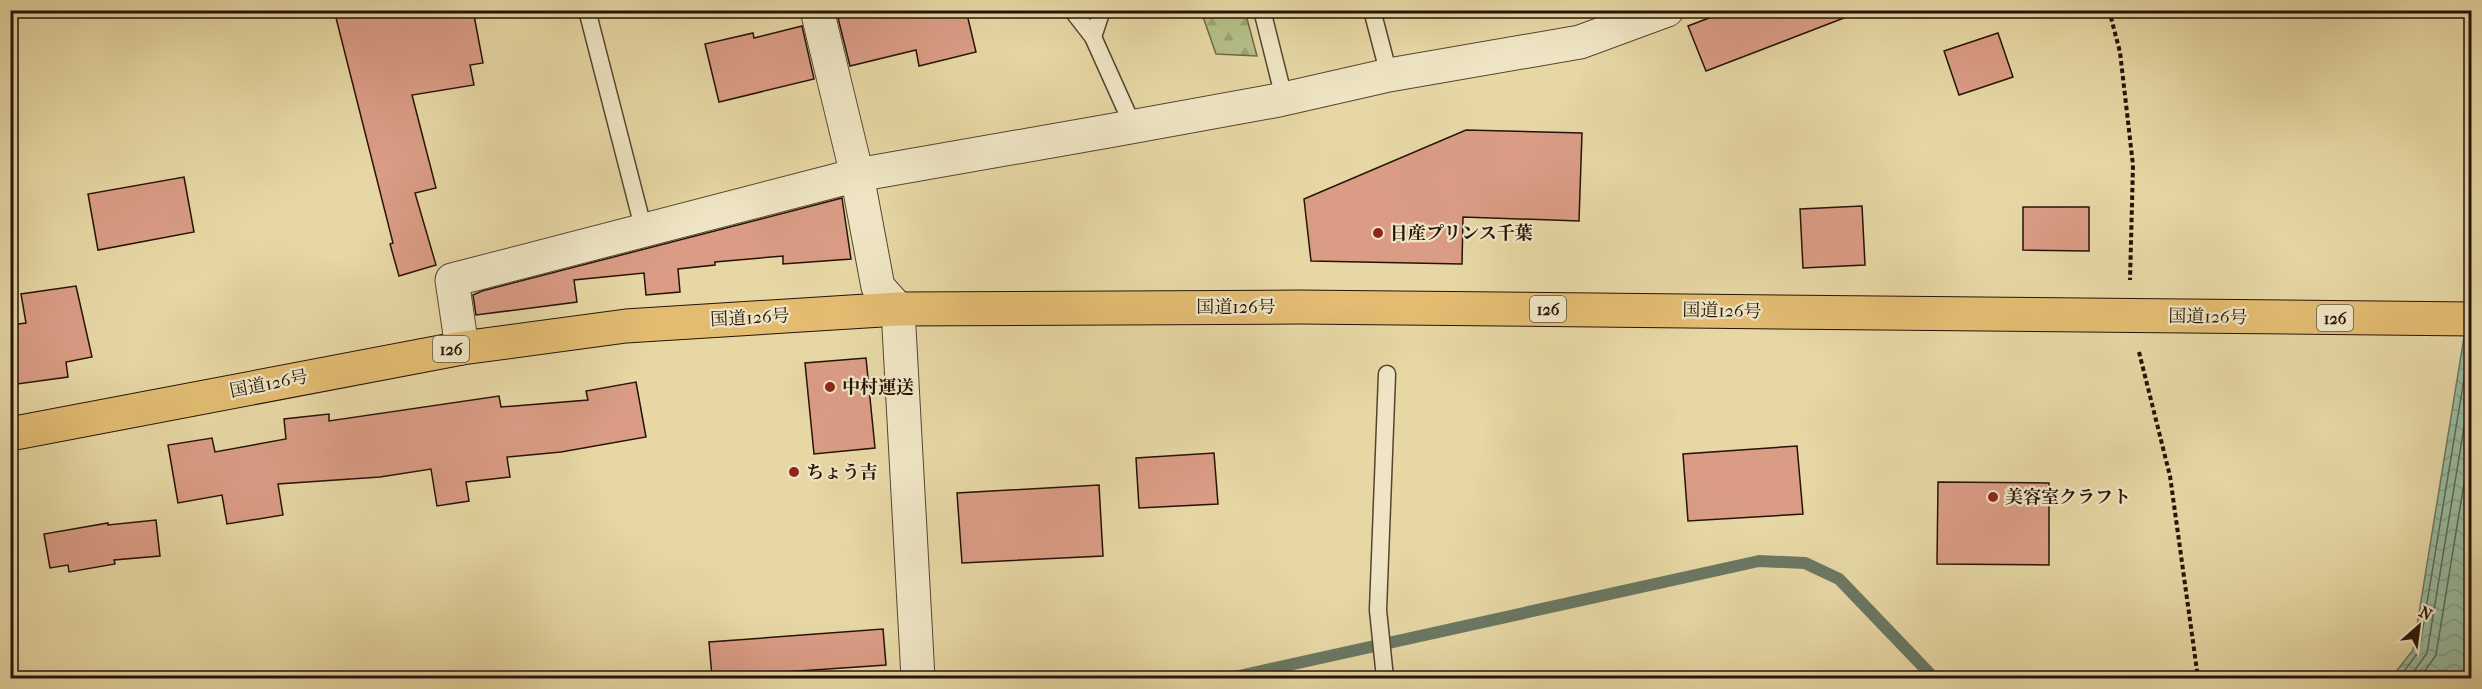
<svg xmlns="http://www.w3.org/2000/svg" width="2482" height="689" font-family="'IM FELL French Canon','Noto Serif JP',serif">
	<defs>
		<pattern id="forest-firs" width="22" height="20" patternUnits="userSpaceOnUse" patternTransform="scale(1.5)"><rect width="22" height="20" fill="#b4be86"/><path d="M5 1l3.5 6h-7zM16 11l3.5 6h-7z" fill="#9ba272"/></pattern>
		<pattern id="water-waves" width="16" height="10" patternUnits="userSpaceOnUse" patternTransform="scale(1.5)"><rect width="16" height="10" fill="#97baa0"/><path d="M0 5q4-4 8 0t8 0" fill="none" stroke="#829f88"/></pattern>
	</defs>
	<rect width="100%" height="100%" fill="#e6d7a4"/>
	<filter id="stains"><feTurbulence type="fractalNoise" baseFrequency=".00333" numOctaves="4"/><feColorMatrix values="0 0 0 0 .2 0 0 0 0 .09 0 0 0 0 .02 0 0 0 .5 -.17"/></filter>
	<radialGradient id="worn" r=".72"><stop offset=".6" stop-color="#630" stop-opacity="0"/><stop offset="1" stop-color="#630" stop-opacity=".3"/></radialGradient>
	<path fill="url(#forest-firs)" stroke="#6d6847" stroke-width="1.5" d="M1201,11H1245L1257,56L1216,54Z"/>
	<path fill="url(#water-waves)" stroke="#6a7763" stroke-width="1.5" d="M2471,294V678H2391L2413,650Z"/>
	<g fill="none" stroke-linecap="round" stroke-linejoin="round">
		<g stroke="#5e6654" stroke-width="1.5">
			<path d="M2399,678L2419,651L2471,337"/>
			<path d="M2409,678L2427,653L2472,378"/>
			<path d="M2420,678L2436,655L2472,434"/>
		</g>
		<path stroke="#6a7763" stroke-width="12" d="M1230,678L1759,561L1805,563L1839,579L1934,678"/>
	</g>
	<g fill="#da9c85" stroke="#261308" stroke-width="1.5">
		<path d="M334,10H473L483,63L470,65L474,85L412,95L436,188L415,193L436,265L399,276L390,244L393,243Z"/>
		<path d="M849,10H966L976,52L919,66L916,50L850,66L838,18L850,15Z"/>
		<path d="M1730,10H1857V13L1706,71L1688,26Z"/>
		<path d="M802,26L814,79L719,102L705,44L753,33L754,38Z"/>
		<path d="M1998,33L2013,77L1959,95L1944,51Z"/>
		<path d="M1466,130L1582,133L1579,221L1463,217L1462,264L1311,261L1304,199Z"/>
		<path d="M184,177L194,232L98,250L88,194Z"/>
		<path d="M842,198L851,259L783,264V256L715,262V265L678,269L680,292L646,295L644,273L574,280L577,302L476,315L473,295L482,291Z"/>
		<path d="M1862,206L1865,265L1803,268L1800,209Z"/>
		<path d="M2023,207H2089V251L2023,250Z"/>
		<path d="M76,286L92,357L66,362L68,377L10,385V325L26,323L21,294Z"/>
		<path d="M866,358L875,448L814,454L805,363Z"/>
		<path d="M636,382L646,437L561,452L507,457L510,477L466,482L469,501L437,506L431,469L380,477L278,484L283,515L227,524L222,495L178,503L168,445L212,438L215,452L286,439L284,419L329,414V421L499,396L501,407L588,400L586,391Z"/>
		<path d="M1797,446L1803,514L1688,521L1683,454Z"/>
		<path d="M1214,453L1218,504L1139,508L1136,458Z"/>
		<path d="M1938,482L2049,483V565L1937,564Z"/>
		<path d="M1099,485L1103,556L962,563L957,493Z"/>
		<path d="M156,520L160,556L114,560L115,564L69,572L68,565L50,568L44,534L108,523V525Z"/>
		<path d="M883,629L886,665L712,677L709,642Z"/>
	</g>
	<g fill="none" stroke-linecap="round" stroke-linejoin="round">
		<g stroke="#56442f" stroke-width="19">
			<g id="service">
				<path d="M587,10L644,231"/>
				<path d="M1072,10L1093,37L1133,126"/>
				<path d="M1262,10L1284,98"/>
				<path d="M1372,10L1389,75"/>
				<path d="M1093,37L1102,10"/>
				<path d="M1385,678L1378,610L1387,374"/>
			</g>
		</g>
		<g stroke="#56442f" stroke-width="35">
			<g id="minor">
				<path d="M817,10L857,175L878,287L898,309L918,678"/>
				<path d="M462,348L452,280L857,175L1114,130L1279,100L1389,75L1580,42L1667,10"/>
			</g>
		</g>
		<g stroke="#261308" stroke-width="35">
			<path id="trunk" d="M10,434L462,348L626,326L898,309L1298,307L2472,319"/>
		</g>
		<g stroke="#261308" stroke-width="4" stroke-dasharray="4.5 3" stroke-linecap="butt">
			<path d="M2109,10L2120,52L2133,165L2130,280"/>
			<path d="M2139,352L2170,476L2198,678"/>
		</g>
		<use href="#service" stroke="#efe5c4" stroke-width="16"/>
		<use href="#minor" stroke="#efe5c4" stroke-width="33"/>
		<use href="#trunk" stroke="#e3bc72" stroke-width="33"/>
	</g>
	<g fill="#8f2418" stroke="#efe5c4" stroke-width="2">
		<circle cx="1378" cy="233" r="6"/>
		<circle cx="830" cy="387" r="6"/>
		<circle cx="794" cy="472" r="6"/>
		<circle cx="1993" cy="497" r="6"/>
	</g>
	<g text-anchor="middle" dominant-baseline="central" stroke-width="4.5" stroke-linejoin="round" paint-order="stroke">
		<g fill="#efe5c4" stroke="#625240" stroke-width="1.5">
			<rect x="1530" y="296" width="36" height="26" rx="4.5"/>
			<rect x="2317" y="305" width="36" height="26" rx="4.5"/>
			<rect x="433" y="336" width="36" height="26" rx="4.5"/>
		</g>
		<g font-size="16" font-weight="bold" fill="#261308">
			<text x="1548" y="309">126</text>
			<text x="2335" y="318">126</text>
			<text x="451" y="349">126</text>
		</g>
		<g font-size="18" font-weight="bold" fill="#261308" stroke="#efe5c4" text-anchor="start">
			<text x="1390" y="233">日産プリンス千葉</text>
			<text x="842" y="387">中村運送</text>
			<text x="806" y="472">ちょう吉</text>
			<text x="2005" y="497">美容室クラフト</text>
		</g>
		<g font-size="18" fill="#261308" stroke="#efe5c4">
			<text x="1236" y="307">国道126号</text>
			<text transform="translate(1722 311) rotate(1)">国道126号</text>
			<text transform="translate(2208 317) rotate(1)">国道126号</text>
			<text transform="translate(750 318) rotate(-3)">国道126号</text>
			<text transform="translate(269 384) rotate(-11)">国道126号</text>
		</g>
	</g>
	<rect width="2482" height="689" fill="none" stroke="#e6d7a4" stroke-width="36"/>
	<rect x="12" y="12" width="2458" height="665" fill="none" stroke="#261308" stroke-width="3"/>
	<rect x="18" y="18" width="2446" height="653" fill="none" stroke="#261308" stroke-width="1.5"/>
	<g transform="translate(2419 626) rotate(28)" stroke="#efe5c4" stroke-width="4.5" paint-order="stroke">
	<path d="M0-4.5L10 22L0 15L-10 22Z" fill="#261308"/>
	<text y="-9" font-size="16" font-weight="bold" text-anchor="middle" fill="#261308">N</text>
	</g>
	<rect width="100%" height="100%" filter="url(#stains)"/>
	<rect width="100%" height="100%" fill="url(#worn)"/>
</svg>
